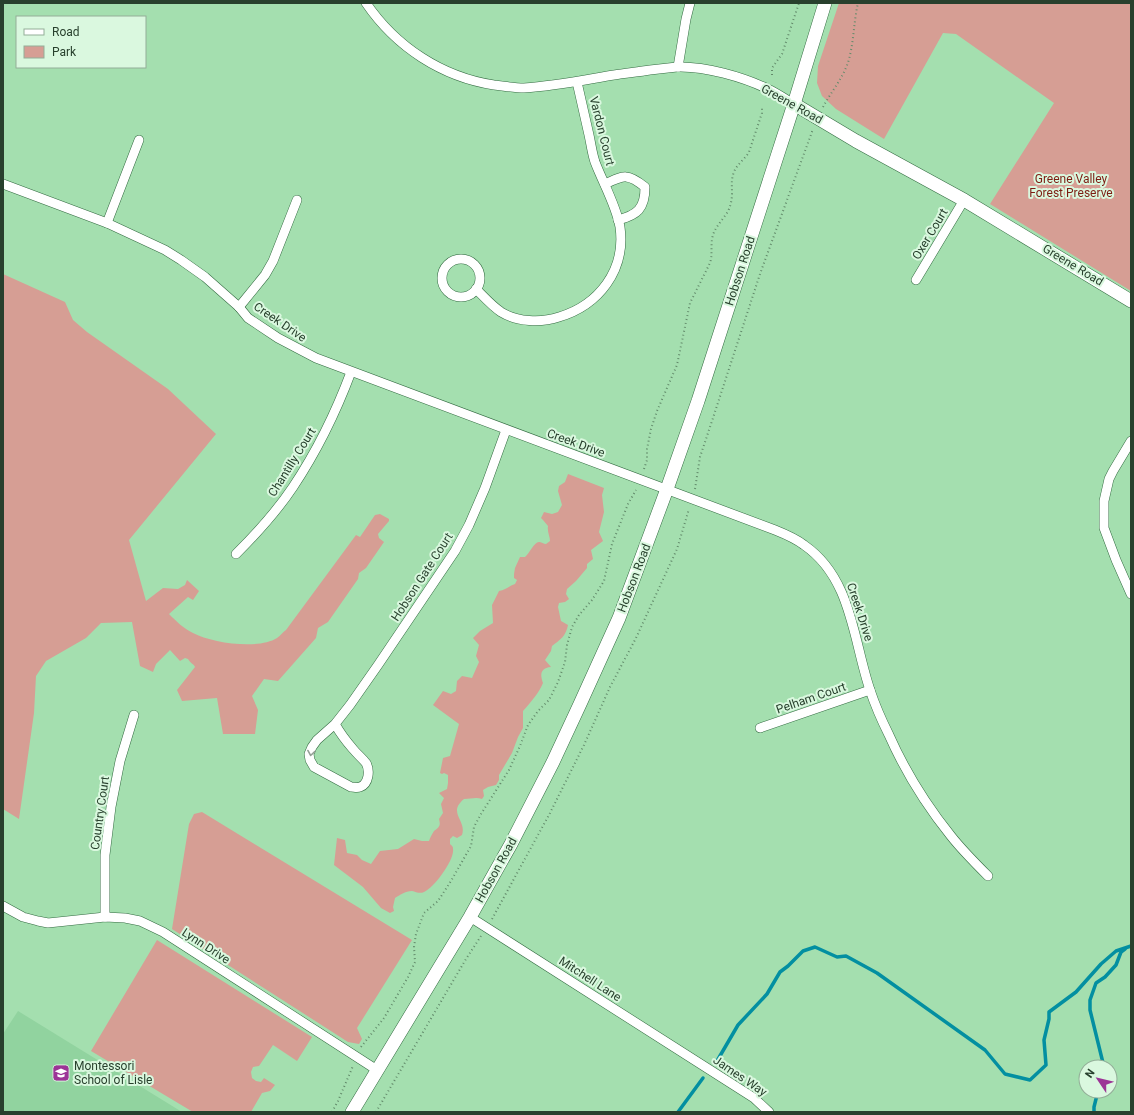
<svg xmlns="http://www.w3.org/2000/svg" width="1134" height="1115" font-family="Roboto,sans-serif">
	<rect width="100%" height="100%" fill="#a4dfaf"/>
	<path fill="#91d39f" d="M18,1011L182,1112H3V1034Z"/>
	<g fill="#d69e94">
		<path d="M839,3H1131V291L990,204L1054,103L956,34L943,33L884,139L836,109L822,96L817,83L818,66Z"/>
		<path d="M3,274L65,302L73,320L87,332L168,389L216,434L129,540L146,601L163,588L178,589L185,585L187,580L199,591L193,600L188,597L169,614C176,621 184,629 193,633C212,643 258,650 277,638C280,636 283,632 286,630L356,535L360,537L375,515L380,514L389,519V521L378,534L379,538L384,542L366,568L359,573L358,579L328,622L318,628L316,638L278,681L264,679L252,696L258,710L255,734H223L217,698L182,701L177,690L195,667C194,664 190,663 188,659L185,658L180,661L170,650L156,664L153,672L140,666L132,622L101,623L86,638L46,661L36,676L34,713L19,819L3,809Z"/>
		<path d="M568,474L604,488L602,495L604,512L599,532L603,541L591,550L593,559L587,564V568L576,581L567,589L566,594L569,599L565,602L559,603L558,607L561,621L568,625C566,636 560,640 552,646L551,651L545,660L551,667C540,668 540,675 543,683C539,693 530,703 523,711V728L518,737L512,753L499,775V780L496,785L488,787L483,790L484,796L482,799C476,797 471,799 464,799C447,813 467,820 462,835L457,838L453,836L450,839V844C452,846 453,846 453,849C455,859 434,888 424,892C420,894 416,892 412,891C405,891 400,895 395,898L393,907L394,911L390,913L381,908L363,887L334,865L337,838L345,840L347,853L357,855L362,860L371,864L380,851L398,849L414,839L422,841H429C430,838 432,834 434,831C439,827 441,826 439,819L443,813L441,804L444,798L439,793L447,789L448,783V775L444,773L442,774L440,773L443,758L450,756L459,724L433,705L443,691L451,694L456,691L457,681L462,676L472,678L479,662L476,656L479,645L473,638L480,631L493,623L492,605L499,591C506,590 509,586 515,584L517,580L514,578V574L515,568L520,557H525C529,554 534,542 539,542C541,542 544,544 546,544L550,541C550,536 547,532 548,526L543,520L541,518L544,512L552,514L558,512L562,505L558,491L559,486L565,482Z"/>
		<path d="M202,812L412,940L357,1028L362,1039L359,1044L348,1042L172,929L189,824L194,814Z"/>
		<path d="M157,940L312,1037L297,1061L273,1045L259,1066L253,1067L251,1072L252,1078L256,1081L261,1082L264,1078L275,1085L270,1091L262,1093L251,1112H193L91,1051Z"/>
	</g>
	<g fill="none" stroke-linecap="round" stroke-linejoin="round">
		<g stroke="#038fa1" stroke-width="3.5">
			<path d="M717,1061L738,1025L767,994L780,972L788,966L803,951L815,947L837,957L846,956L877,973L985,1050L1005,1074L1030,1080L1046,1065L1044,1040L1049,1019V1012L1076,992L1101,964L1116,951L1131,946"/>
			<path d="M1104,1067L1090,1010V1000L1096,983L1105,977L1116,965L1121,952L1125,949"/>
			<path d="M678,1112L703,1078"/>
			<path d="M1094,1112V1107L1098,1091"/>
		</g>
		<g stroke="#336b41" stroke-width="10">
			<g id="street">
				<path d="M366,3C396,47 442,77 494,85C504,86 514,88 524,88C555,86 584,80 614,75C626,73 638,72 650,70C659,69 668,68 677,67C705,66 743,77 768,89C777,93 785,99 794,104"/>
				<path d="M678,67L686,19L690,3"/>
				<path d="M3,184L107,223L165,250L181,260L205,277L239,307L248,318L278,338L316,358L775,530C785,534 795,538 804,545C852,578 853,640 870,690C875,705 882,721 889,735C905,771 926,805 951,836C962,850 975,863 988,876"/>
				<path d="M605,184C624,175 628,173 645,187C645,209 637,215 618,220"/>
				<path d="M107,223L139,140"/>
				<circle cx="461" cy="278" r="19"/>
				<path d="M916,280L964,200"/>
				<path d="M476,289C484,297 492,306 501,312C517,322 541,323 559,317C599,305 626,270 620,227C616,205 603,183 595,162C592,153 591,144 589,135C585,118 581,100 577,82"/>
				<path d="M239,307L265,275L273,261L297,200"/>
				<path d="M1131,441L1113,471L1109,479L1104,501V528L1116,560L1131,594"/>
				<path d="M236,554C257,533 277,511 293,487C317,451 336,412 351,372"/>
				<path d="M335,724C340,733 346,741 353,749C357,754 362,758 366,763C370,770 369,784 360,787C357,788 354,787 351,787L314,767L310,760L309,754L312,747L317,740L335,724L350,705L378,665L455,551L469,525L485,488L506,430"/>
				<path d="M760,728L870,690"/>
				<path d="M3,906L23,917L38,921L48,923L105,917L125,918L140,921L163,932L377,1070"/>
				<path d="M105,917V855L111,807L120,761L134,715"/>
				<path d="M470,917L754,1098L769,1112"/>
			</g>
		</g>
		<g stroke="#336b41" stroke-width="14">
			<g id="secondary">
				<path d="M794,104L856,141L964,200L1131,301"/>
				<path d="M352,1112L470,917L511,844L553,762L580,704L619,618L667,489L698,401L794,104L825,3"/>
			</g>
		</g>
		<g stroke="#638b6b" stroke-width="2" stroke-dasharray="1 3" stroke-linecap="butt">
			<path d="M772,75V68L782,54L799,3"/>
			<path d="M823,107C832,90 846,75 850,55C854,38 854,20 858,3"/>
			<path d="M644,469L647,460V449L651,429L657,411L677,365L690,303L710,263C713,254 710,245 713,235C716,225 725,218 729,209C731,204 732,199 732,193C732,186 731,179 734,172C737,164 745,159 749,152L762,113V107"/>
			<path d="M695,489L700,457L712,421L760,274L813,129"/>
			<path d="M492,919L550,813L584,745L610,687L636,638L677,549L689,509"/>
			<path d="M361,1047L384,1018L408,977L415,962L414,947L416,934L424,913L438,901L451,881L471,846L474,827L481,814L509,770L520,746L528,725L538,711L549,700L558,682L565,662L567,645L572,627L579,615L592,600L604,581L612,544L628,504L636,490"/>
			<path d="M332,1112L338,1101L353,1066"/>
			<path d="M376,1112L466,959L481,936"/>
		</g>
		<use href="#street" stroke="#fff" stroke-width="9"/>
		<use href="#secondary" stroke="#fff" stroke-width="13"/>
	</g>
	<defs><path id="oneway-chevron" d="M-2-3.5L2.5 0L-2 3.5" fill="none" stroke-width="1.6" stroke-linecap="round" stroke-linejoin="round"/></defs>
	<use stroke="#94a096" href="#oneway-chevron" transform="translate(311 753) rotate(99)"/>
	<defs>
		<g id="school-square" transform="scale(0.9)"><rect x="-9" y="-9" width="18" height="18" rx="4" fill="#9c3496" stroke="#daf8df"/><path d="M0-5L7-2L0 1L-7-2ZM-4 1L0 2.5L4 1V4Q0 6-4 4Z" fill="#fff"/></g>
	</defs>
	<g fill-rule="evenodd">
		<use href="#school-square" x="61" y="1073"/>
	</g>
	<g text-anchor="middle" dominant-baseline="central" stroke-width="4" stroke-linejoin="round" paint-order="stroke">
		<g font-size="12" fill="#28402d" stroke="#daf8df">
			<text transform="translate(792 104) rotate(29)">Greene Road</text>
			<text transform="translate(602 131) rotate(76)">Vardon Court</text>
			<text transform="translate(930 234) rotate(-59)">Oxer Court</text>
			<text transform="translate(1073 265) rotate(31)">Greene Road</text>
			<text transform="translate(740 271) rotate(-72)">Hobson Road</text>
			<text transform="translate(280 322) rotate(34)">Creek Drive</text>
			<text transform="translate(576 443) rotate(20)">Creek Drive</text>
			<text transform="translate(292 462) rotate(-58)">Chantilly Court</text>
			<text transform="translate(422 577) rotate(-57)">Hobson Gate Court</text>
			<text transform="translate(634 578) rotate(-69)">Hobson Road</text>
			<text transform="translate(860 612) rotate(72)">Creek Drive</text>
			<text transform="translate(811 698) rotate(-19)">Pelham Court</text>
			<text transform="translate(100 813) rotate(-82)">Country Court</text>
			<text transform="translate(496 870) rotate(-61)">Hobson Road</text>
			<text transform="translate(206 946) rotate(33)">Lynn Drive</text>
			<text transform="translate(590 979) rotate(33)">Mitchell Lane</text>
			<text transform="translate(740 1076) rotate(34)">James Way</text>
		</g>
		<g font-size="12" fill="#7c1c12" stroke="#daf8df">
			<text x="1071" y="179">Greene Valley<tspan x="1071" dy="14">Forest Preserve</tspan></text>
		</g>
		<g font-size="12" fill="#28402d" stroke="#daf8df" text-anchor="start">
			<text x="74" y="1066">Montessori<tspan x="74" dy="14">School of Lisle</tspan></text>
		</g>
	</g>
	<rect width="1134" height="1115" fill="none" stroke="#28402d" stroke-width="8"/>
	<rect x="16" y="16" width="130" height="52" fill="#daf8df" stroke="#93ae98"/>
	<rect x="24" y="29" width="20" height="6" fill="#ffffff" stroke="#93ae98"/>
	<text x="52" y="36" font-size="12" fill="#28402d">Road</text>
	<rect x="24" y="46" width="20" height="12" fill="#d69e94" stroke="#93ae98"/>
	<text x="52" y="56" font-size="12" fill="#28402d">Park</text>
	<g transform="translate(1098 1079) rotate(305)"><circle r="19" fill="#daf8df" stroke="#93ae98"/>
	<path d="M0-3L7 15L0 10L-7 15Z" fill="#9c3496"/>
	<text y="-6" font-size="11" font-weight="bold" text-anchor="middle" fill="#28402d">N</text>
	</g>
</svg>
